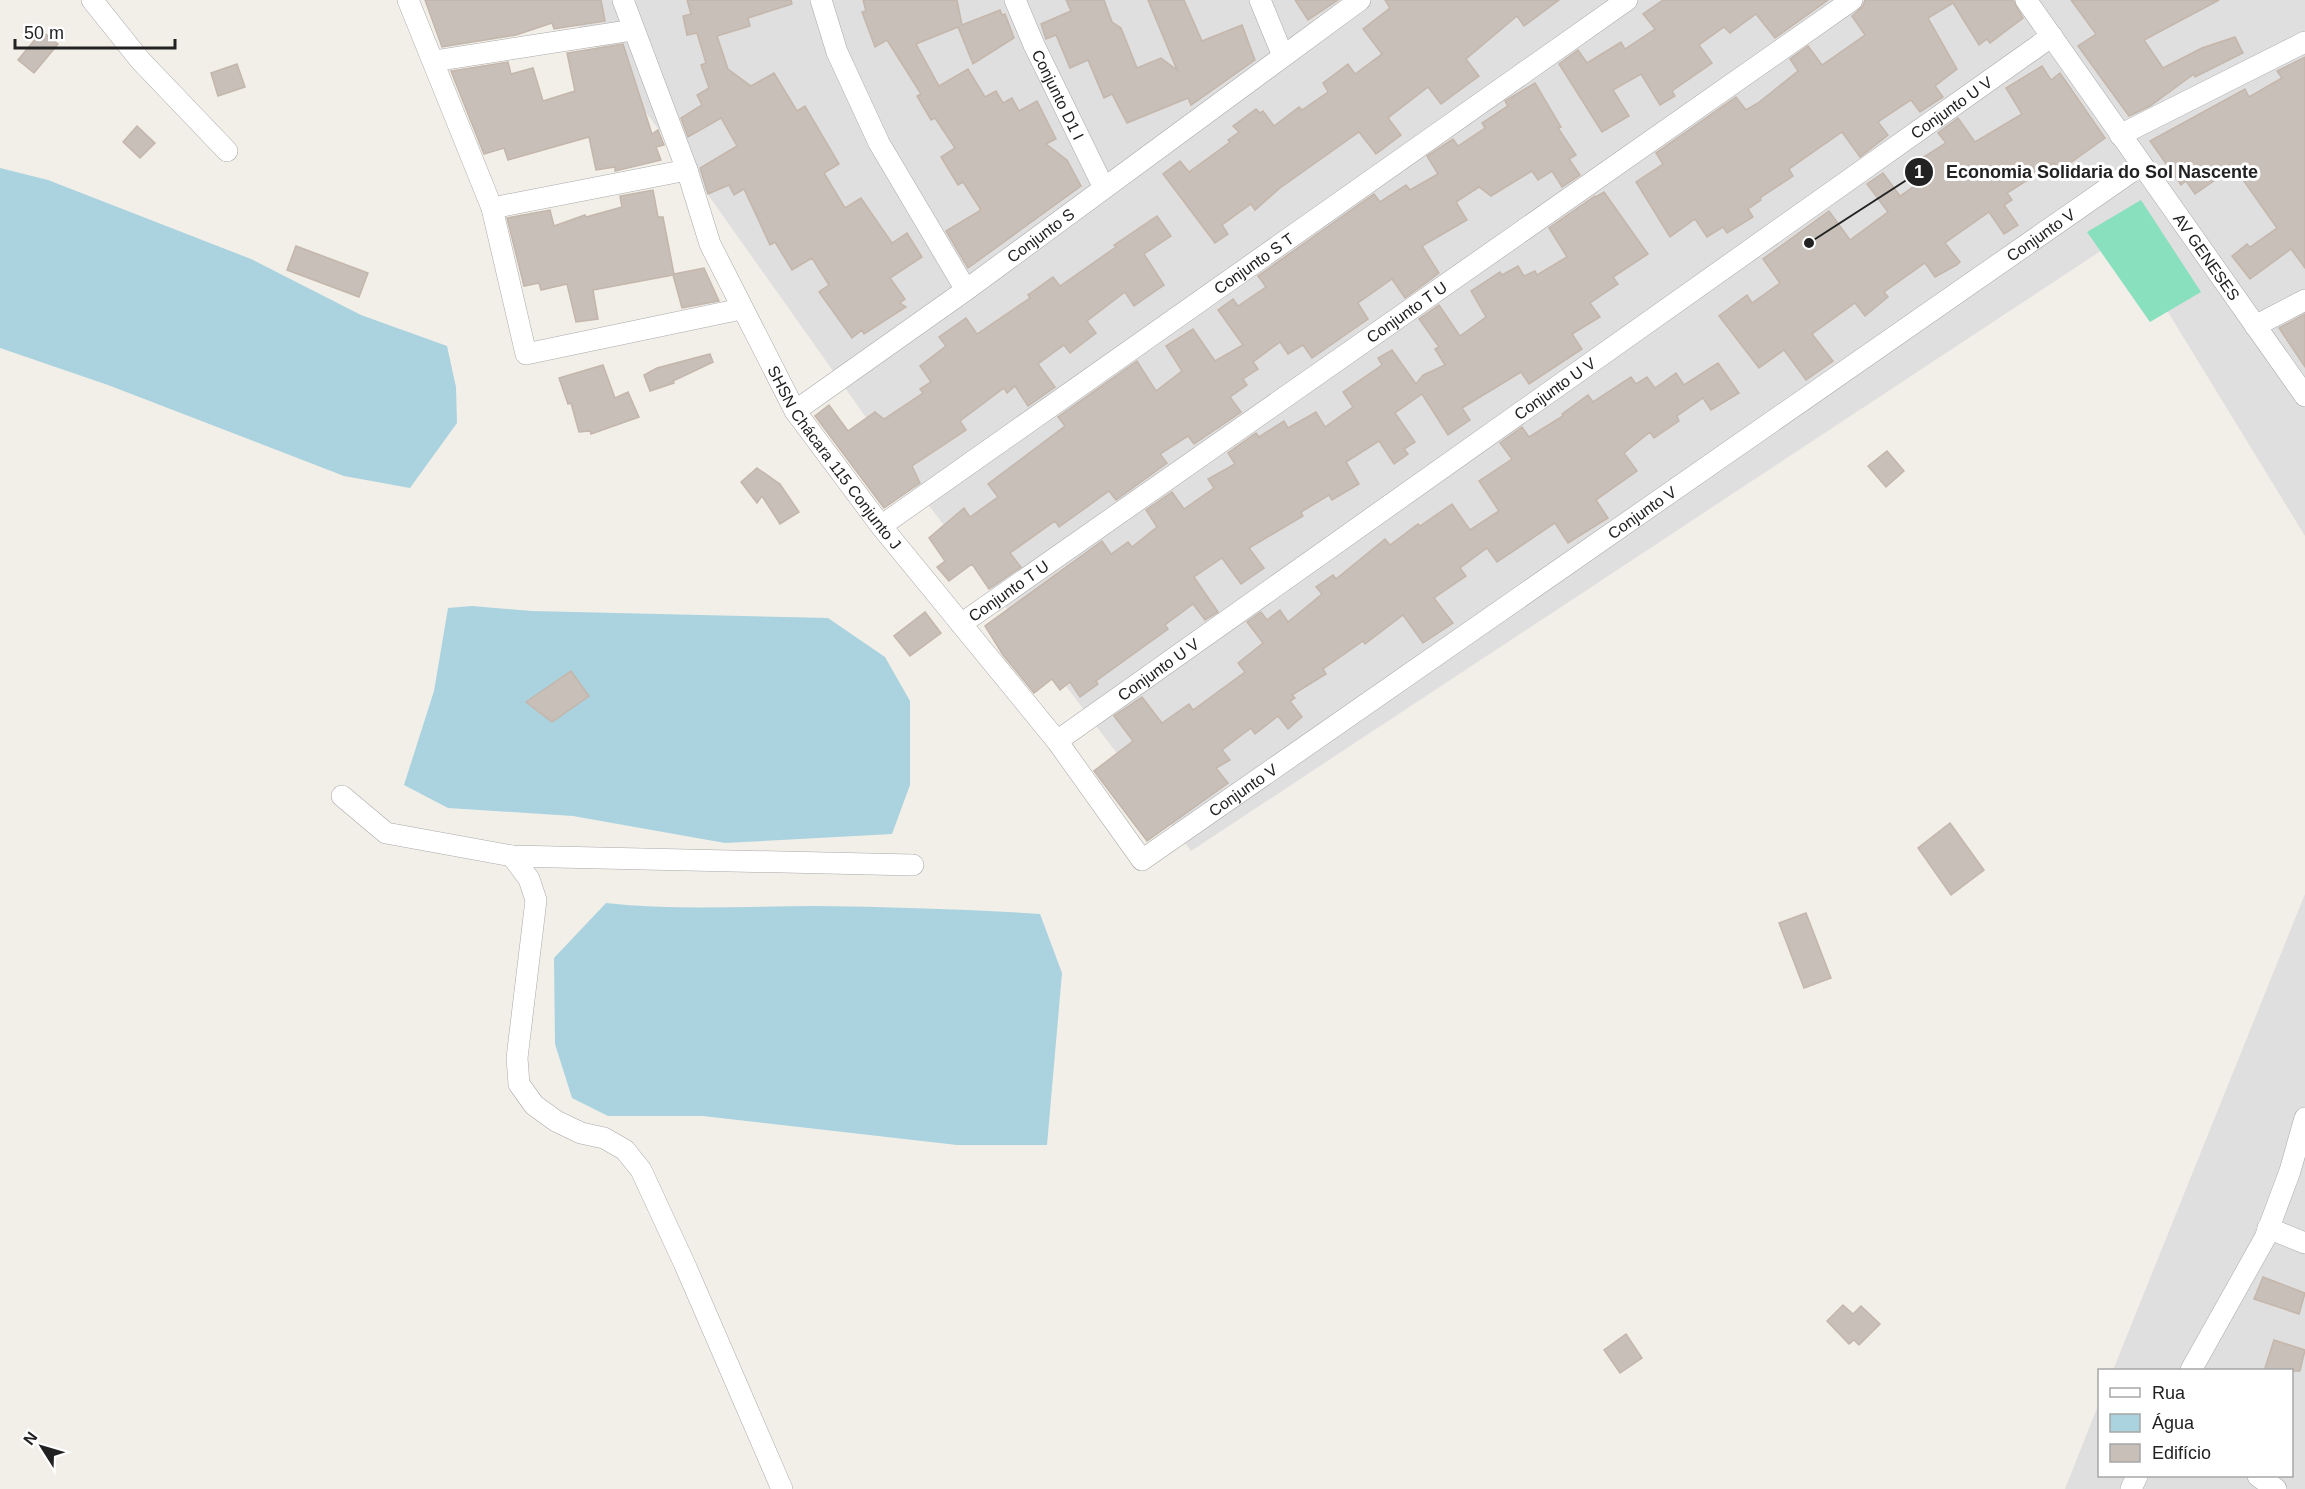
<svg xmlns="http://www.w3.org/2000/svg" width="2305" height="1489" font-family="Helvetica,sans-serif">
	<rect width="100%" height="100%" fill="#f2efe9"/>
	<g fill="#e0dfdf">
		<path d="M559,0H2305V536L2122,237L1191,851L921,495L694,175Z"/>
		<path d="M2305,894V1489H2065L2099,1403L2100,1476H2292V1370H2113Z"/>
	</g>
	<path fill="#88e0be" d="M2141,200L2201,292L2150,322L2087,232Z"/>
	<g fill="#aad3df">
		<path d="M0,168L48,180L251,259L361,315L447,346L456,387L457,423L410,488L344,476L108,385L0,348Z"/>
		<path d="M472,606L532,611L828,618L885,657L910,701V785L892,834L725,843L573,816L448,808L404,785L434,691L448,608Z"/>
		<path d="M606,903C676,911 746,906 816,906C891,907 966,909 1040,914L1062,973L1047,1145H957L703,1116H608L572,1098L555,1044L554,958Z"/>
	</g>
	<g fill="#c7bfb8" stroke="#c4b6ab" stroke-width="1.5">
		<path d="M425,0H601L605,21L554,29L552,23L516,35L442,47Z"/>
		<path d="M687,0H791L792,4L748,18L750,26L717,36L728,69L751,86L774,73L797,111L805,106L839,164L824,173L845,208L861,198L892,243L907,233L922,257L890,278L905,299L900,303L906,307L864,334L862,330L852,338L819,292L829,285L812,258L792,270L775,242L770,245L744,189L734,195L729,185L708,194L700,168L737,146L721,118L688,137L681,118L702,105L697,95L709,88L701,65L706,63L697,33L687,35L683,16L691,14Z"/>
		<path d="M863,0H957L962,25L1000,10L1002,15L1005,14L1014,38L973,64L958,27L916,44L939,86L968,69L985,97L996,91L1003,103L1012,98L1019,111L1037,101L1056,139L1046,144L1067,160L1081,186L968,268L946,231L981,210L963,182L958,185L941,157L955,148L935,118L931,120L917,96L921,94L887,40L875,47L862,12L866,11Z"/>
		<path d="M1066,0H1104L1112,22L1121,28L1137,68L1161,58L1177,70L1148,0H1184L1202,41L1242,25L1255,60L1191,105L1188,98L1127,123L1112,94L1104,98L1088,60L1070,68L1056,35L1046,39L1041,24L1071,11Z"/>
		<path d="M1295,0H1338L1308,20Z"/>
		<path d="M1385,0H1559L1524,26L1517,16L1466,59L1479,76L1441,104L1428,87L1388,118L1401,135L1376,154L1359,132L1280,188L1255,210L1251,204L1222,225L1228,234L1215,243L1163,174L1180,161L1189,172L1230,142L1228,140L1239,132L1233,126L1256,109L1260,113L1263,111L1274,126L1299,107L1302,110L1328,92L1323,83L1348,64L1355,74L1382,54L1363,29L1390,8Z"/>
		<path d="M1663,0H1828L1775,38L1756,14L1730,33L1724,27L1699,45L1712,63L1672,91L1675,96L1660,105L1641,74L1613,90L1629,116L1602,132L1559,64L1578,50L1587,63L1621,42L1625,49L1655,29L1643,14Z"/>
		<path d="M1865,0H2013L2023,18L1990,43L1987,39L1979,45L1953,3L1928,18L1957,69L1935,86L1943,97L1920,112L1911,100L1878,122L1888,135L1860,157L1842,132L1789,169L1793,176L1760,198L1761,200L1748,209L1753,217L1727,233L1723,227L1707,237L1695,219L1670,237L1636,182L1663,164L1656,153L1736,97L1746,110L1758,103L1798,71L1790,59L1808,46L1822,65L1865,35L1852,16L1863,6Z"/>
		<path d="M2071,0H2219L2144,40L2163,68L2202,48L2235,37L2243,53L2195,77L2194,74L2150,106L2129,116L2078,46L2096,34Z"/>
		<path d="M42,31L58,44L34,73L18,60Z"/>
		<path d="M623,44L652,134L658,130L664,145L656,147L661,160L615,171V167L596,170L589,137L508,160L504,148L484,154L451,71L508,62L511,74L533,68L543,101L575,91L567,53Z"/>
		<path d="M2305,57V268L2291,249L2250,279L2232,256L2247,244L2250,247L2277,228L2234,167L2195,194L2186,181L2181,185L2150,141L2245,89L2249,97L2282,78L2277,71Z"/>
		<path d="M237,64L245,87L218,96L211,73Z"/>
		<path d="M2042,66L2051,80L2060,73L2105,138L2059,171L2054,163L2007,193L2012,200L2004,205L2018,225L2004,234L1989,212L1945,243L1960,262L1957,265L1935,277L1925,263L1884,292L1888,297L1865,316L1855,303L1812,334L1833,361L1806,380L1784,350L1759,368L1719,316L1747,295L1752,303L1780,283L1763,259L1829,211L1850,240L1888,212L1867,184L1883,173L1900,196L1930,175L1919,160L1946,143L1938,133L1958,118L1975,142L2022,114L2006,88Z"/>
		<path d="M1535,83L1561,127L1558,128L1576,155L1569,159L1580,175L1562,187L1552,171L1538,180L1532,171L1491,196L1479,187L1456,202L1467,220L1422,246L1439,273L1405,298L1392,279L1358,303L1368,319L1312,358L1303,345L1288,354L1280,342L1253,362L1258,369L1243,379L1247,385L1230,397L1241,412L1194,444L1188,436L1160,454L1167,463L1116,500L1109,491L1059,527L1055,521L1010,553L1021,567L989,589L972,564L949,581L937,567L945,561L929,538L964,508L970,517L998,497L988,484L1065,426L1058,417L1137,361L1156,391L1182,371L1166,346L1193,329L1215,361L1243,345L1218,310L1233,299L1238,306L1266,287L1258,276L1374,194L1380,202L1406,185L1410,190L1438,174L1427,156L1453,139L1458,146L1485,128L1482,123L1508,106L1505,101Z"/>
		<path d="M137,126L155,143L140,158L123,142Z"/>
		<path d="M653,190L658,217H663L674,274L704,268L719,301L682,308L673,275L593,290L598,319L576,322L567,284L541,290L539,283L524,286L507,218L550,210L554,226L585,215L586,217L622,207L620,196Z"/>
		<path d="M1604,192L1648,254L1613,277L1618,284L1590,303L1600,317L1572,334L1582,349L1529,384L1521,372L1480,397L1462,408L1470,420L1448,435L1422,394L1395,413L1415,442L1404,449L1408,454L1394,464L1379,441L1346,462L1359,484L1332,500L1329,495L1301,512L1303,516L1249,548L1264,568L1241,584L1222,558L1194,577L1218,612L1205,620L1193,604L1165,625L1168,629L1096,681L1098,684L1080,697L1070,682L1060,690L1052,679L1034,693L1003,655L985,626L1102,541L1111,554L1128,542L1132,547L1157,527L1146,510L1172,492L1184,509L1214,488L1208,479L1235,464L1228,453L1256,433L1259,437L1284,421L1288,428L1316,412L1325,427L1353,407L1343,392L1382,365L1378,358L1392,350L1416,384L1423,375L1445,365L1435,349L1439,347L1419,319L1439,305L1460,336L1486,317L1471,291L1500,272L1502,275L1518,266L1524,276L1535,271L1537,275L1567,257L1549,228L1595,196L1596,197Z"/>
		<path d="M1157,216L1171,236L1144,254L1164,285L1134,306L1125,292L1087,321L1096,333L1070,353L1064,345L1038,364L1055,387L1028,406L1015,386L1007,393L1004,388L960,421L966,430L912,466L920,483L884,508L815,416L829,405L848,431L875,412L884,419L923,393L920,389L931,382L920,366L946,346L939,337L966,318L977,334L1030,298L1028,295L1053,277L1060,286L1116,247L1114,245Z"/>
		<path d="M296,246L368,273L359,297L287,270Z"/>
		<path d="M2305,314V367L2279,328Z"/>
		<path d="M710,354L713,362L673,381L674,383L650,391L644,375L657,368Z"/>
		<path d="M1718,363L1739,393L1711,410L1703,398L1677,416L1679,421L1654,438L1650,432L1624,453L1637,471L1596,500L1608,518L1568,543L1555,523L1497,562L1487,548L1460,568L1466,576L1434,598L1453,623L1423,643L1403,615L1365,644L1363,641L1323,669L1326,674L1292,695L1295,698L1290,701L1302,717L1288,729L1278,716L1255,734L1251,728L1222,750L1230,760L1216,768L1228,783L1147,841L1094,771L1133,741L1114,716L1142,697L1162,723L1189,704L1193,710L1245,672L1238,663L1263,643L1247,622L1261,612L1267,620L1280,610L1288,622L1322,594L1316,587L1333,575L1336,579L1385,539L1390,545L1418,524L1420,526L1452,504L1470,530L1499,511L1479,481L1512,459L1500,443L1522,427L1529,437L1563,416L1562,414L1588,395L1593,402L1631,377L1636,384L1647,377L1655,388L1676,373L1684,385Z"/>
		<path d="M603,365L615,398L628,392L639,417L591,434L590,431L579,432L571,403L568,404L559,378Z"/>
		<path d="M1887,451L1904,471L1886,487L1868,466Z"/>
		<path d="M757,468L780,484L799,512L780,524L762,496L757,503L741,482Z"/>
		<path d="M925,612L941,633L910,656L894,636Z"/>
		<path d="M571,671L589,696L552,722L526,702Z"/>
		<path d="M1950,823L1984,870L1951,895L1918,848Z"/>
		<path d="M1806,913L1831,978L1804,988L1779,923Z"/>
		<path d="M2263,1277L2305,1293L2299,1314L2254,1299Z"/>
		<path d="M1843,1305L1853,1314L1861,1306L1880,1324L1859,1345L1854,1340L1849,1344L1827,1321Z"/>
		<path d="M1626,1334L1642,1358L1620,1373L1604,1350Z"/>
		<path d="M2274,1340L2305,1350L2300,1371H2264Z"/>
	</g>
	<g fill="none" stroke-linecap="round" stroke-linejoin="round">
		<g stroke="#a9a9a9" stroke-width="22">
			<g id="minor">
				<path d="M92,0L140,60L227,151"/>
				<path d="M408,0L492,208L526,354L741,309"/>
				<path id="s1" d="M623,0L687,170L710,244L795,411L881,526L1057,741L1142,860L2141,165"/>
				<path d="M821,0L837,52L879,143L966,290"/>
				<path id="s2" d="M1015,0L1034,45L1104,188"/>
				<path d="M1260,0L1283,56"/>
				<path id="s3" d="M2026,0L2305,396"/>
				<path d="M434,61L633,30"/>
				<path d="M2120,135L2305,42"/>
				<path d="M492,208L687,170"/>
				<path d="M2255,326L2305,300"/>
				<path id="s4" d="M795,411L966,290L1360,0"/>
				<path id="s5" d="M881,526L1627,0"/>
				<path id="s6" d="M961,624L1852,0"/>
				<path id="s7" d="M1057,741L2052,36"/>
				<path d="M342,796L386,833L512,856L913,865"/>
				<path d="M512,856L529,879L536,900L517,1058L519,1084L534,1105L556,1121L581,1133L604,1138L625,1150L641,1170L685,1265L782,1489"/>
				<path d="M2268,1228L2305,1243"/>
				<path d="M2191,1370L2265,1238L2290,1171L2305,1118"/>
				<path d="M2258,1476L2276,1489"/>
				<path d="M2131,1489L2137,1476"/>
			</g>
		</g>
		<use href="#minor" stroke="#fff" stroke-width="21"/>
	</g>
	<g text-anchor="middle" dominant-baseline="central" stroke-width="6" stroke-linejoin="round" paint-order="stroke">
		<g font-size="16" fill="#222" stroke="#fff">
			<text stroke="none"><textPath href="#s2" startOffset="104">Conjunto D1 I</textPath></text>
			<text stroke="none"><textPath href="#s7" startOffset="1096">Conjunto U V</textPath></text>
			<text stroke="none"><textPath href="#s4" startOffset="302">Conjunto S</textPath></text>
			<text stroke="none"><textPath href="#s1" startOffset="2109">Conjunto V</textPath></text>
			<text stroke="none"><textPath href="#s3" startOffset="314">AV GENESES</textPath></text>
			<text stroke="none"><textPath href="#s5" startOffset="456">Conjunto S T</textPath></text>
			<text stroke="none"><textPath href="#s6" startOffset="544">Conjunto T U</textPath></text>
			<text stroke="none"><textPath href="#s7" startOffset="610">Conjunto U V</textPath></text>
			<text stroke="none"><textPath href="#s1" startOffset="507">SHSN Chácara 115 Conjunto J</textPath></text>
			<text stroke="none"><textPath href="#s1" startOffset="1623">Conjunto V</textPath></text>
			<text stroke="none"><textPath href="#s6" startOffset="58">Conjunto T U</textPath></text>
			<text stroke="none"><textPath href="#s7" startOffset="124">Conjunto U V</textPath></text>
			<text stroke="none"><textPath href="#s1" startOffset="1137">Conjunto V</textPath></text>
		</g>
	</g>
	<path fill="none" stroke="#222" stroke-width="2" d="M1809 243L1919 172"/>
	<g fill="#222" stroke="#fff" stroke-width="2">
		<circle cx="1809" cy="243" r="6"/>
		<circle cx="1919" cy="172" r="15"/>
	</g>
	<g font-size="18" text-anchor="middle" font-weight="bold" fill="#fff">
		<text x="1919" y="178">1</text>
	</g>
	<g font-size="18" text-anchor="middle" font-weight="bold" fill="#222" stroke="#fff" stroke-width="6" stroke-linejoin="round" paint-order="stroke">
		<text x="2102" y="178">Economia Solidaria do Sol Nascente</text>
	</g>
	<rect x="2098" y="1369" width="195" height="108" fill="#ffffff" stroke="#a7a7a7" stroke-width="1.5"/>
	<rect x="2110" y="1388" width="30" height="9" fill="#ffffff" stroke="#a7a7a7" stroke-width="1.5"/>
	<text x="2152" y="1399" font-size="18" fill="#222222">Rua</text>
	<rect x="2110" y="1414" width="30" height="18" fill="#aad3df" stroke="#a7a7a7" stroke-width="1.5"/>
	<text x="2152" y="1429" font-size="18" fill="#222222">Água</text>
	<rect x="2110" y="1444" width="30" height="18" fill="#c7bfb8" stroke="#a7a7a7" stroke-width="1.5"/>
	<text x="2152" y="1459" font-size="18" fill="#222222">Edifício</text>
	<g transform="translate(42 1447) rotate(307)" stroke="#ffffff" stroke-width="4.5" paint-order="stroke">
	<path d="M0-4.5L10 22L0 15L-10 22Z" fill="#222222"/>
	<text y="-9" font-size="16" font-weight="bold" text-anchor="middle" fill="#222222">N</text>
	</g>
	<path d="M15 39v9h160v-9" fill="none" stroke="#222222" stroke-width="3"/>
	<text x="24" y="39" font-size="18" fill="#222222" stroke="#ffffff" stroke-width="4.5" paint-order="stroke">50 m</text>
</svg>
